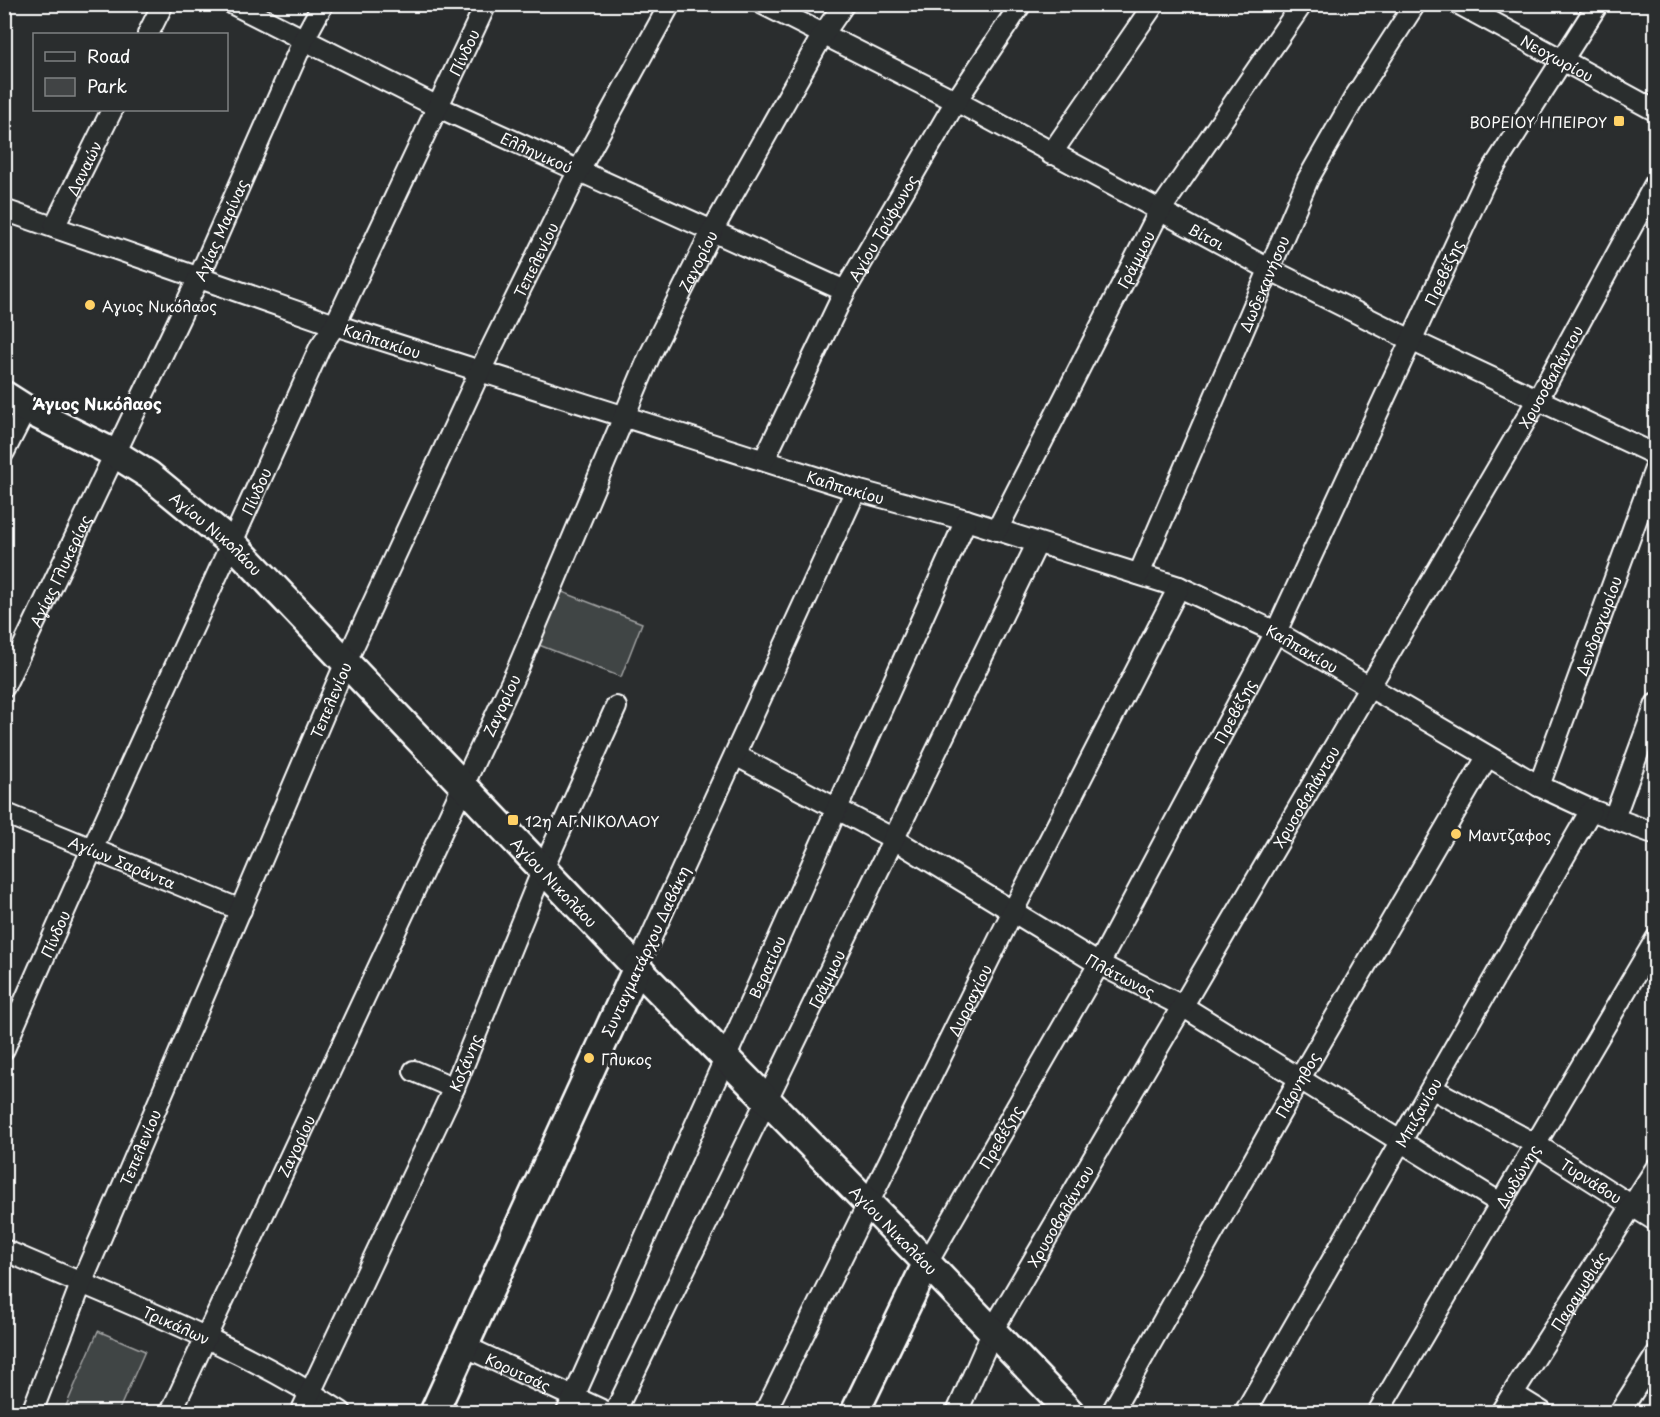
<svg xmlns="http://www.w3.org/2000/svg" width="1660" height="1417" font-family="'Playpen Sans',sans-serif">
	<rect width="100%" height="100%" fill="#2a2d2e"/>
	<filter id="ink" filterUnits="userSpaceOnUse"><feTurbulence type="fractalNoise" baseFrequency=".0167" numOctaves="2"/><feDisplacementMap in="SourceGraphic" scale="12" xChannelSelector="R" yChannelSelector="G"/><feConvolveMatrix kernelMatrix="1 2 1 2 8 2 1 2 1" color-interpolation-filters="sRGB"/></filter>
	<g filter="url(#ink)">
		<g fill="#414445" stroke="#a0a2a2" stroke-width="1.5">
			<path d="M560,591L642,623L621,677L539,645Z"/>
			<path d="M98,1331L145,1351L118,1412H82L66,1406Z"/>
		</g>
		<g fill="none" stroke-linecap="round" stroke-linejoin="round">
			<g stroke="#fff" stroke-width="24">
				<g id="street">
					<path id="s1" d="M233,4L436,106L845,291"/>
					<path id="s2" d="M763,4L956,101L1269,269L1413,341L1656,455"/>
					<path id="s3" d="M1459,4L1656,111"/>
					<path d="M148,34L163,4"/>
					<path d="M1051,154L1154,4"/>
					<path id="s4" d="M4,210L335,325L856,490L966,520L1179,587L1276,632L1539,786L1591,810L1656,834"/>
					<path id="s5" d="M54,227L112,110"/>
					<path d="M4,452L26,409"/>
					<path id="s6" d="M764,460L845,291L956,101L1021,4"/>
					<path id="s7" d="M997,530L1159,212L1302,4"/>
					<path id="s8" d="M1139,574L1308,179L1355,97L1415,4"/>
					<path id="s9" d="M4,687L199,277L304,39L323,4"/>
					<path id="s10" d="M735,755L894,839L1099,964L1184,1007L1500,1203"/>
					<path id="s11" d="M1539,786L1656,466"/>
					<path id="s12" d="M4,813L241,910"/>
					<path d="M1614,818L1656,704"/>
					<path d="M637,968L856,490"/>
					<path id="s13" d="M4,1049C105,813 216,582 320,347L335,325L486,4"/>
					<path d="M414,1071L454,1088"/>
					<path id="s14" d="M1433,1089L1535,1144L1656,1221"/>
					<path id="s15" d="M4,1250C118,1300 237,1343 341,1412"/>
					<path id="s16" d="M927,1263L1099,964L1276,632L1484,183L1598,4"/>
					<path id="s17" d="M464,1346L606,1412"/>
					<path d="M1513,1394L1542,1412"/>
					<path id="s18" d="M32,1412L81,1284L346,662L480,371L578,172L670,4"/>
					<path id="s19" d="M171,1412L518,668L650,355L712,231L822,36L844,4"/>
					<path id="s20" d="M301,1412L454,1088L543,869L616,707"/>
					<path id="s21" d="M567,1412L966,520"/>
					<path id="s22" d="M615,1412L1037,544"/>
					<path id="s23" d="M765,1412L1013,911L1179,587"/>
					<path id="s24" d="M957,1412L995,1326L1538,399L1656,182"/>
					<path id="s25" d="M1112,1412L1300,1078L1487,757"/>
					<path id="s26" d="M1245,1412L1591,810"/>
					<path id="s27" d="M1378,1412L1656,939"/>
					<path id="s28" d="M1501,1412L1656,1168"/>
					<path d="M1620,1412L1656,1355"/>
				</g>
			</g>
			<g stroke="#fff" stroke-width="32">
				<g id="secondary">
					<path id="s29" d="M4,395L26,409L114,453L149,475L233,544L637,968L927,1263L1070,1412"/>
					<path d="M434,1412L637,968"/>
					<path d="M855,1412L927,1263"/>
				</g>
			</g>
			<use href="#street" stroke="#2a2d2e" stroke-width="20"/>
			<use href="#secondary" stroke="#2a2d2e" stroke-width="27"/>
		</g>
	</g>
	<g fill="#ffd166" stroke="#2a2d2e" stroke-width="2">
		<rect x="1613" y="115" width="12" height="12" rx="3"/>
		<circle cx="90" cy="305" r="6"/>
		<rect x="507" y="814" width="12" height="12" rx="3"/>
		<circle cx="1456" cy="834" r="6"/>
		<circle cx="589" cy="1058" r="6"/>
	</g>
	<g text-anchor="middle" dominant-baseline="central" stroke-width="6" stroke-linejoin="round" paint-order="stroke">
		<g font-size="15" fill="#fff" stroke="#2a2d2e">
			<text stroke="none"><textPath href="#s13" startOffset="1098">Πίνδου</textPath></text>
			<text stroke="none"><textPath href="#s3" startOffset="112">Νεοχωρίου</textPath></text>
			<text stroke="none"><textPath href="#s1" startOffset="338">Ελληνικού</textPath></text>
			<text stroke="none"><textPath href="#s5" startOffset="66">Δαναών</textPath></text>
			<text stroke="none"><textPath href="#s6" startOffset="261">Αγίου Τρύφωνος</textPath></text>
			<text stroke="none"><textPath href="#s9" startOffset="506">Αγίας Μαρίνας</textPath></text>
			<text stroke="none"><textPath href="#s2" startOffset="501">Βίτσι</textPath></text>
			<text stroke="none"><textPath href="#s18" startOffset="1258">Τεπελενίου</textPath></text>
			<text stroke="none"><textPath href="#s7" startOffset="304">Γράμμου</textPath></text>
			<text stroke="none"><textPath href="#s19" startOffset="1266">Ζαγορίου</textPath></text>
			<text stroke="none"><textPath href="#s16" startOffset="1118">Πρεβέζης</textPath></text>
			<text stroke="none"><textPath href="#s8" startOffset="316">Δωδεκανήσου</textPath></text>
			<text stroke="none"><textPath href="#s4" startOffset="400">Καλπακίου</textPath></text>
			<text stroke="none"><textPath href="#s24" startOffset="1194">Χρυσοβαλάντου</textPath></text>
			<text stroke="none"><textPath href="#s4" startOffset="886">Καλπακίου</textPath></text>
			<text stroke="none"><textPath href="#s13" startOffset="612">Πίνδου</textPath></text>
			<text stroke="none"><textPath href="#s29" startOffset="255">Αγίου Νικολάου</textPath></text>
			<text stroke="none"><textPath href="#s9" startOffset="129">Αγίας Γλυκερίας</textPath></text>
			<text stroke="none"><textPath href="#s11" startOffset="171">Δενδροχωρίου</textPath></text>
			<text stroke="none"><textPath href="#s4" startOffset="1372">Καλπακίου</textPath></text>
			<text stroke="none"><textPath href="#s18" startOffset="772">Τεπελενίου</textPath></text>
			<text stroke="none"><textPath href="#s19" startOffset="780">Ζαγορίου</textPath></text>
			<text stroke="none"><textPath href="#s16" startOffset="632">Πρεβέζης</textPath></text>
			<text stroke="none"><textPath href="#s24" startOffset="708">Χρυσοβαλάντου</textPath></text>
			<text stroke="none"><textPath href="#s12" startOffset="128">Αγίων Σαράντα</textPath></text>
			<text stroke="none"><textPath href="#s29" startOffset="741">Αγίου Νικολάου</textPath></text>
			<text stroke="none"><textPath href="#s13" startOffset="126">Πίνδου</textPath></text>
			<text transform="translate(645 951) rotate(-65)">Συνταγματάρχου Δαβάκη</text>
			<text stroke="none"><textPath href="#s21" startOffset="488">Βερατίου</textPath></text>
			<text stroke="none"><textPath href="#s10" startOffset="444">Πλάτωνος</textPath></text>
			<text stroke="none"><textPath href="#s22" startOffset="482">Γράμμου</textPath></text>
			<text stroke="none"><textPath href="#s23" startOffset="460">Δυρραχίου</textPath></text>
			<text stroke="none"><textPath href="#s20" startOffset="386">Κοζάνης</textPath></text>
			<text stroke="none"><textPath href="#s25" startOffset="376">Πάρνηθος</textPath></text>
			<text stroke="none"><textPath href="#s26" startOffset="346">Μπιζανίου</textPath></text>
			<text stroke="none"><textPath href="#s16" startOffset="146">Πρεβέζης</textPath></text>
			<text stroke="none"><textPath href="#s19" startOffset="294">Ζαγορίου</textPath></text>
			<text stroke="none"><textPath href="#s18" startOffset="286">Τεπελενίου</textPath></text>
			<text stroke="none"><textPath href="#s27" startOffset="274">Δωδώνης</textPath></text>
			<text stroke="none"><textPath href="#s14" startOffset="183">Τυρνάβου</textPath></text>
			<text stroke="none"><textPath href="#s24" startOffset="222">Χρυσοβαλάντου</textPath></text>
			<text stroke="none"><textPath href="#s29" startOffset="1227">Αγίου Νικολάου</textPath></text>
			<text stroke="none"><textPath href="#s28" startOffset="144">Παραμυθιάς</textPath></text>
			<text stroke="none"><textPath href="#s15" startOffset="188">Τρικάλων</textPath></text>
			<text stroke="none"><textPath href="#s17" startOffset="60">Κορυτσάς</textPath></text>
		</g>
		<g font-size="15" fill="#fff" stroke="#2a2d2e" text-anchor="start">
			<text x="1607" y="121" text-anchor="end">ΒΟΡΕΙΟΥ ΗΠΕΙΡΟΥ</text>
			<text x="102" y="305">Αγιος Νικόλαος</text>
			<text x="525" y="820">12η ΑΓ.ΝΙΚΟΛΑΟΥ</text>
			<text x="1468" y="834">Μαντζαφος</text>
			<text x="601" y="1058">Γλυκος</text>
		</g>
		<g font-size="16" font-weight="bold" fill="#fff" stroke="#2a2d2e">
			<text x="97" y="403">Άγιος Νικόλαος</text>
		</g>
	</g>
	<rect width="1660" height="1417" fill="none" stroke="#2a2d2e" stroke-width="24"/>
	<rect x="12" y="12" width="1636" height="1393" fill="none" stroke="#fff" stroke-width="2" filter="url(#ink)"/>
	<rect x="33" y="33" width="195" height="78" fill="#2a2d2e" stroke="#7f8182" stroke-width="1.5"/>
	<rect x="45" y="52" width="30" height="9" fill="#2a2d2e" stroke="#7f8182" stroke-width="1.5"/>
	<text x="87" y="63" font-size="18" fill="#ffffff">Road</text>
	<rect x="45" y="78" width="30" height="18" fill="#414445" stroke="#7f8182" stroke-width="1.5"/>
	<text x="87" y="93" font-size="18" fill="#ffffff">Park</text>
</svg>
